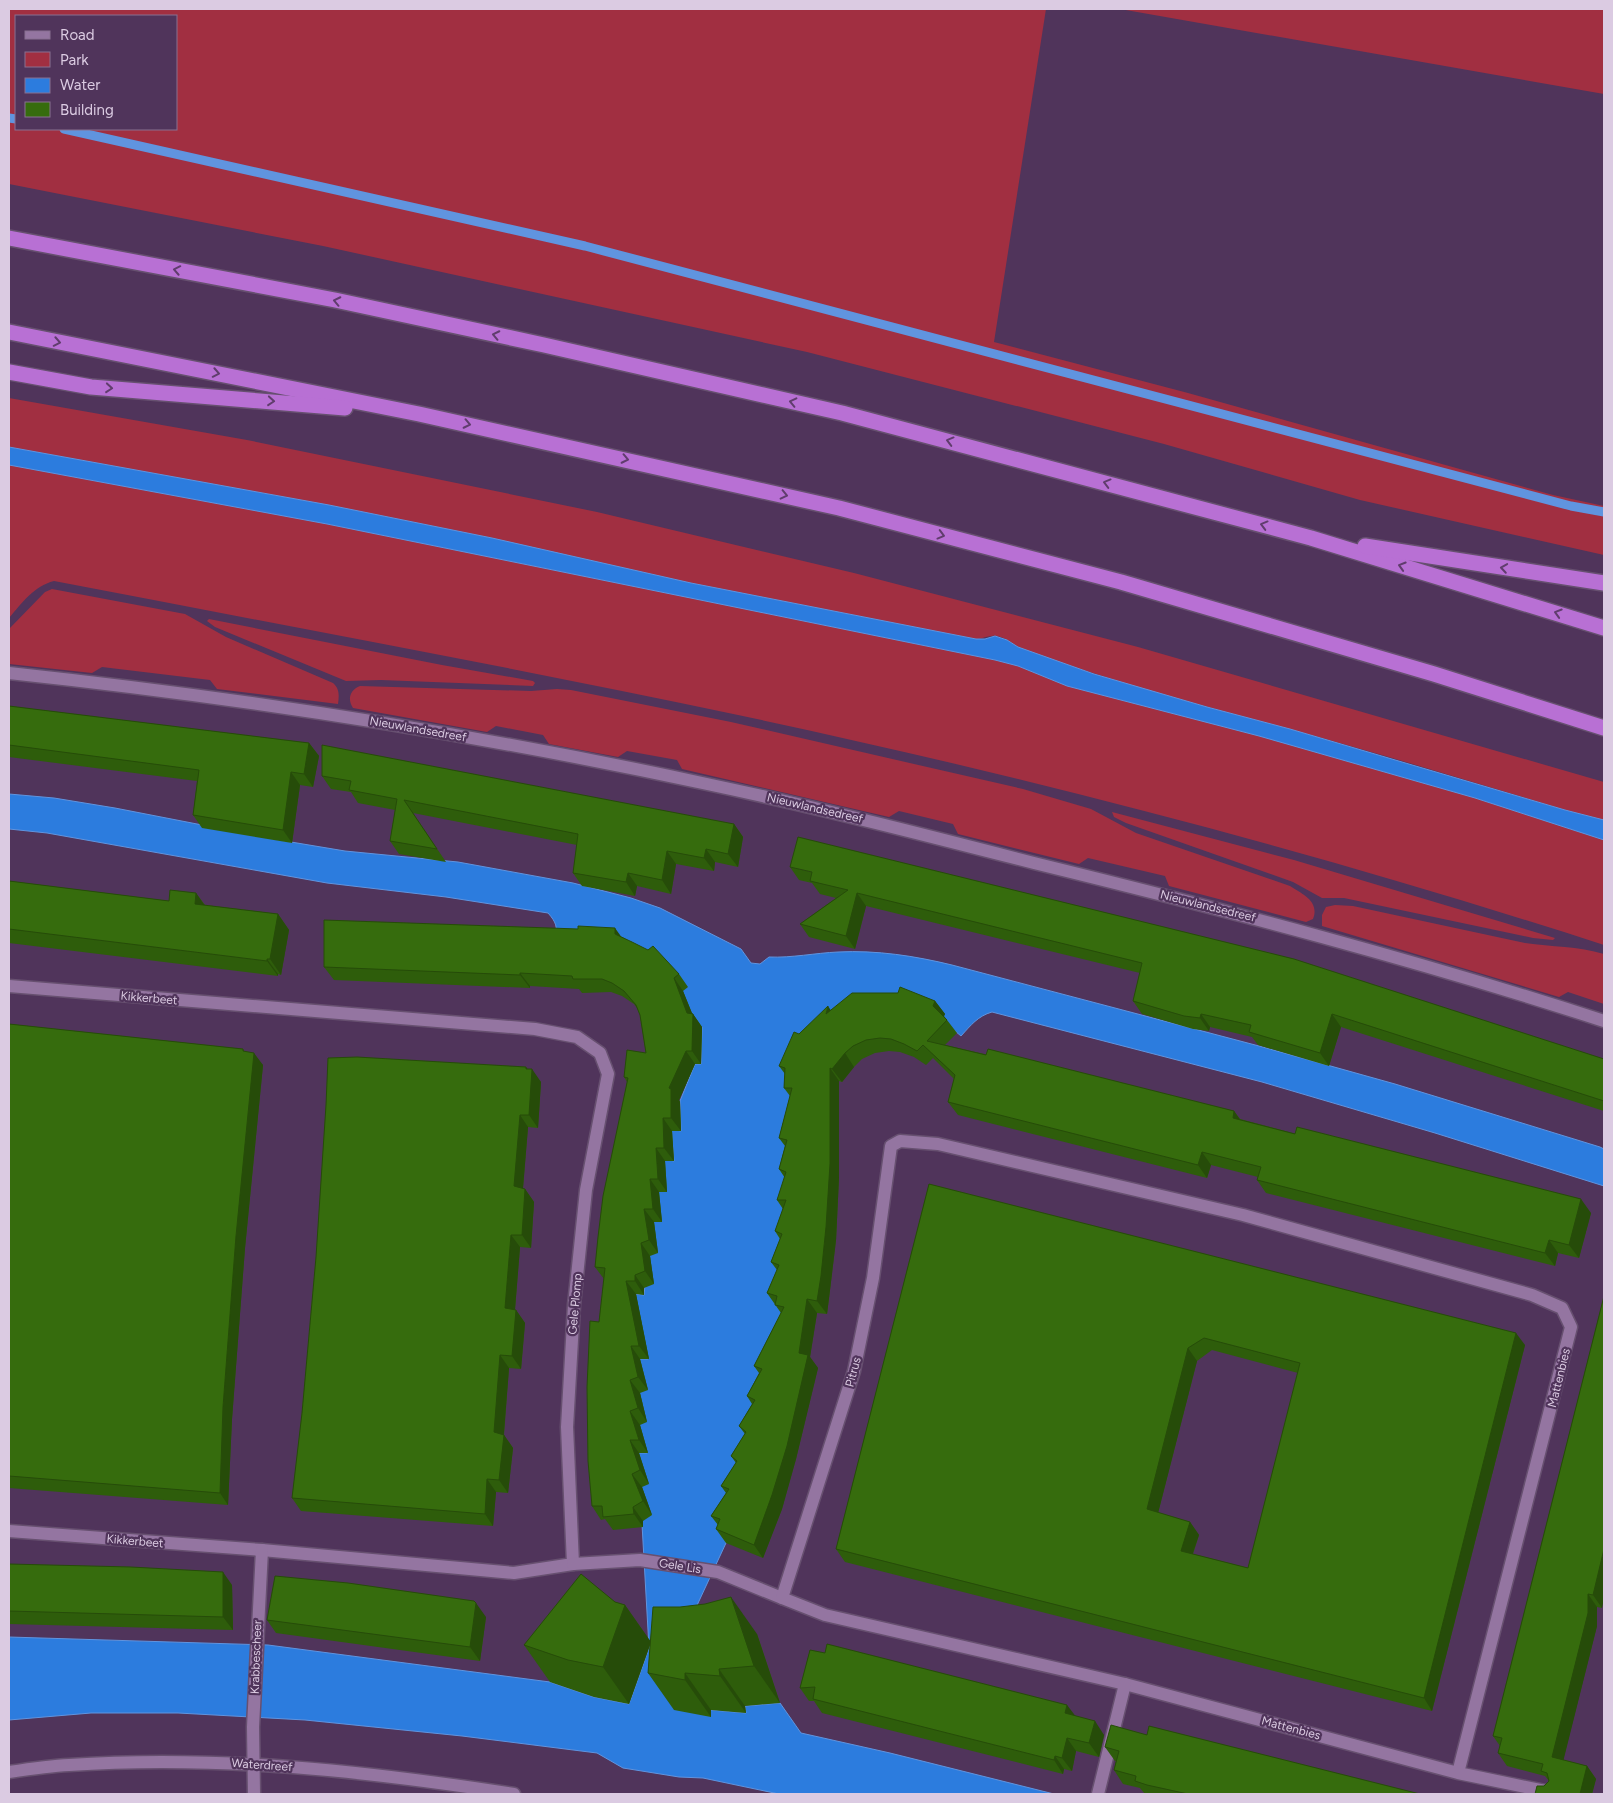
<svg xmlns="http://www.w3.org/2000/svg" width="1613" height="1803" font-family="Figtree,sans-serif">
	<rect width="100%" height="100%" fill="#50345b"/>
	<g fill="#a12f41" fill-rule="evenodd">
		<path d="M9,9H1046L994,342L1188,393L1553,495L1604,506V555L1360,500L1164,444L807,352L323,246L9,184ZM16,16H176V129H16Z"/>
		<path d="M1120,9H1604V94Z"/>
		<path d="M9,398L247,440L597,512L854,573L1138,647L1604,782V820L1565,810C1473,782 1382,754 1289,729C1198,704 1107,681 1018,647C1012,643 1004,637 996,636C990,635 982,639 976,639L691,583L492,538L329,505L9,447Z"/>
		<path d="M9,465L327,524L995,660L1018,666L1067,686L1259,736L1475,798L1604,840V945C1320,853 1030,777 738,715C511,667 282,625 54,581C34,586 22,603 9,618Z"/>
		<path d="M52,589L185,614L226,637L333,683C340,689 339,696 338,704L217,689L210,680L102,667L92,673L9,664V629L45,592Z"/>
		<path d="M209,619L442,665L533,681L535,683L533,686L381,680L346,681L215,627L207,621Z"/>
		<path d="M360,686L531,691L557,689L571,690L731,722L1023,789L1091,809L1136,833L1290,886C1302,894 1320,901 1313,919L1306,922L1169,886L1165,876L1088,858L1079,864L958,834L953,824L899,811L889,817L682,769L677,760L627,751L618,757L549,744L543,735L496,726L487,732L353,708C347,699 350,690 360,686Z"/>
		<path d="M1112,812L1294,860L1555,938L1553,940L1533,938L1344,898H1322L1293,882L1126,823L1114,817Z"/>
		<path d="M1335,905L1353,906L1525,943C1552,947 1578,946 1604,954V1004L1568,992L1559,997L1322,926V915L1326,907Z"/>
	</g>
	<g fill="#2c7cde" stroke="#6094df">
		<path d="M9,447L329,505L492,538L691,583L976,639H985L995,636L1007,640L1018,647L1094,674L1207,707L1290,729L1565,810L1604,820V840L1475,798L1259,736L1067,686L1018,666L995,660L327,524L9,465Z"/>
		<path d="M9,794L54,798L115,808L279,840L345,851L458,862L573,883L631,898L660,908L741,949L751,963L760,964L769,957C792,958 815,953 838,952C877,950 915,956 952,965L1259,1046L1395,1084L1600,1147L1604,1149V1186L1435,1133L1262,1082L992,1012C978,1016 971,1025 961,1036L942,1020L794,1082L786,1308L726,1543L679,1644L711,1710L746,1713L745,1706L780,1703L801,1733L890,1753L1054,1794H779L703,1778L679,1777L623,1768L597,1753L462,1736L305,1720L178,1713H91L9,1720V1637L268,1645L550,1682L594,1697L629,1704L649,1648L638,1453H647L638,1431L639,1359H648L634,1294L644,1295L651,1230L664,1159L674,1161L671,1129L681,1131L680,1101L695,1064H701L702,1027L555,939C558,927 556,922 548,913L446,897L327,883L47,833L9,829Z"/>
	</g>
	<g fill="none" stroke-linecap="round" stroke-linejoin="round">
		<g stroke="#6094df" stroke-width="9">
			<path d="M9,118L16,119"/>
			<path d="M64,129L585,246L1571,506L1604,512"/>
		</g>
		<g stroke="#675070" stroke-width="15">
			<g id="minor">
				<path d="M9,673C243,698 476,734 707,784C816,807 925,835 1034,863C1226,910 1417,960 1604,1021"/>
				<path d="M9,986L535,1029L577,1037L600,1053L608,1074L586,1190L574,1305L567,1427L573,1564L514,1573L262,1550L9,1531"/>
				<path d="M573,1564L640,1560L718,1572L782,1598"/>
				<path d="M9,1772C29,1769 49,1766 69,1765C218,1755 367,1771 514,1794"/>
				<path d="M1458,1773L1571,1327L1562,1308L1532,1295L1243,1215L938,1144L900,1141L891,1146L873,1278L854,1371L782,1598L825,1615L1125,1684L1458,1773L1550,1792"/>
				<path d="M254,1794L253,1727L262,1550"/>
				<path d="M1098,1794L1125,1684"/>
			</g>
		</g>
		<g stroke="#675070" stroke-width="18">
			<g id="highway">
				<path d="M9,238L335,300L544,345L842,413L1311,538L1604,628"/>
				<path d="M9,332L419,414L839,508L1121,582L1434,674L1604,728"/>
				<path d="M9,372L91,387L345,408"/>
				<path d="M1365,546L1604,583"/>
			</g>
		</g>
		<use href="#minor" stroke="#9475a1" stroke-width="12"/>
		<use href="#highway" stroke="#b870d4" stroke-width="15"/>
	</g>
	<g fill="#2e5d0b" fill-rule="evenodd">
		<path d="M9,706L309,743L319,756L313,787L300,785L292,843L202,828L193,815L197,781L9,757Z"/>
		<path d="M322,776L734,824L743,837L738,867L715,862L714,871L676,864L671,894L637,886L635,896L582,886L573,873L577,845L413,813L446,862L399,854L390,841L395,810L358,803L351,792L331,789Z"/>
		<path d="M790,867L1604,1059V1111L1341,1027L1329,1066L1258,1045L1252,1037L1210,1027L1209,1031L1193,1029L1142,1014L1133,1001L1140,973L866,906L855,949L809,937L800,924L836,898L820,894L812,883L799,880Z"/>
		<path d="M9,881L169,901L196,893L205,905L278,914L289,930L281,975L278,974V976L9,943Z"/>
		<path d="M622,937L679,974L688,987L683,991L692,1013L693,1014L702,1027L701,1064H695L679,1100L680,1102L681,1131H672L674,1161H665L667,1192H659L662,1222H654L658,1253L650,1256L654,1284L644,1288V1295L636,1294L649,1359H640L648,1390L640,1393L647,1422L640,1425L648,1453H639L649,1484L642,1487L652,1515L643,1521V1527L613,1530L605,1519L601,1520L592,1506L599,1322L604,1279L595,1267L627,1082L624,1077L646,1053L640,1015L637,1008L634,1004L622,996L611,992L582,993L579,989L530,986V988L334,980L324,967Z"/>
		<path d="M935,1001L945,1014L944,1016L947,1020L957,1033L945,1045L1234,1111L1240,1119L1591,1213L1579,1258L1558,1253L1555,1266L1266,1193L1257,1180L1258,1177L1211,1165L1207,1178L958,1115L948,1102L954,1079L933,1058L926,1065L914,1057L900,1052L889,1051L875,1053L862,1059L854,1067L842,1082L839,1081V1177L836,1240L830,1290L827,1314L817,1313L810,1357L818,1368L796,1459L782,1509L763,1558L726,1543L716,1529L718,1525L711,1516L726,1493L721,1486L736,1463L731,1456L745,1434L739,1426L752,1404L747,1396L759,1373L754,1366L781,1313L767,1293L777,1270L771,1262L780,1239L775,1231L783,1209L777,1200L785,1178L779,1169L785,1146L779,1138L790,1096L784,1088L785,1074L779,1066L799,1034L831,1010Z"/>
		<path d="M9,1024L243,1049L244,1051L263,1065L245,1248L232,1419L228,1505L9,1488Z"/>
		<path d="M527,1069L541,1082L538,1128L528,1127L523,1189H525L534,1202L531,1248L520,1247L515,1310H516L525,1323L521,1369L509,1368L504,1435L513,1448L508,1493L496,1492L493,1526L301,1511L292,1498Z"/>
		<path d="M929,1184L1525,1345L1432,1711L845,1562L836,1549ZM1212,1350L1298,1373L1248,1568L1193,1554L1199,1535L1190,1522L1158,1513L1197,1361Z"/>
		<path d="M1604,1296L1602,1608L1597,1607V1626L1563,1760L1587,1766L1596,1779L1592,1794H1535L1549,1781L1545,1776L1507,1766L1498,1753L1500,1746L1493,1736Z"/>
		<path d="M9,1564L232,1585L233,1630L9,1624Z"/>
		<path d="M615,1602L625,1605L650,1641L757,1634L780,1703L745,1706L746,1713L711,1710V1717L674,1710L648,1673L650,1645L629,1704L594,1697L550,1682L524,1645Z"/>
		<path d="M486,1617L480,1661L276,1633L267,1620Z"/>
		<path d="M810,1650L1075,1716L1104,1735L1099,1757L1076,1751L1072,1771L1064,1769L1063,1774L822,1713L814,1701H809L800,1688Z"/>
		<path d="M1147,1735L1420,1794H1145L1140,1788L1123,1784L1114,1770L1116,1761H1115L1105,1747Z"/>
	</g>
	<g fill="#264c09">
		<path d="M309,743L319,756L313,787L304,774Z"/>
		<path d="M291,772L300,785L292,843L283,830Z"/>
		<path d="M734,824L743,837L738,867L728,854Z"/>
		<path d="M706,849L715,862L714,871L704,858Z"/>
		<path d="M667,851L676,864L671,894L662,880Z"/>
		<path d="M628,873L637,886L635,896L626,882Z"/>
		<path d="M196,893L207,909L195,904Z"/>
		<path d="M857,893L866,906L855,949L846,936Z"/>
		<path d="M278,914L289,930L281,975L270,959Z"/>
		<path d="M615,928L625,942L615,934Z"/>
		<path d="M267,959L278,974V976L267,961Z"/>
		<path d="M520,973L530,986V988L520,975Z"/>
		<path d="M674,978L683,991L693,1016V1014L702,1027L701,1064L692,1051L687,1013Z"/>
		<path d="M935,1001L945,1014L942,1020L933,1006Z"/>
		<path d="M828,1006L837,1020L826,1014Z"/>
		<path d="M1201,1014L1210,1027L1209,1031L1200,1018Z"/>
		<path d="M1332,1014L1341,1027L1329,1066L1320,1053Z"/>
		<path d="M686,1051L695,1064L679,1100L680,1102L681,1131L671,1118L669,1088Z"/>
		<path d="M254,1053L263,1065L245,1248L232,1419L228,1505L220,1493L223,1407L236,1236Z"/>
		<path d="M845,1053L854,1067L842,1082L832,1069Z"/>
		<path d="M526,1067L532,1075V1069L541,1082L538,1128L529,1115Z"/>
		<path d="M830,1068L839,1081V1177L836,1240L830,1290L827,1314L817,1301Z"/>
		<path d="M1234,1111L1243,1124L1233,1118Z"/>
		<path d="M520,1115L528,1127L522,1199L514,1186Z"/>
		<path d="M663,1118L672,1131L674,1161L664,1148Z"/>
		<path d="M656,1148L665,1161L667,1192L658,1179Z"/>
		<path d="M1202,1152L1211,1165L1207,1178L1198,1165Z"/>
		<path d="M650,1179L659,1192L662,1222L653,1209Z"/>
		<path d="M525,1189L534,1202L531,1248L522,1235Z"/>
		<path d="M1581,1199L1591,1213L1579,1258L1569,1245Z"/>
		<path d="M644,1209L654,1222L658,1253L649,1240Z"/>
		<path d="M511,1235L520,1247L514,1321L505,1308Z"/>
		<path d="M1549,1240L1558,1253L1555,1266L1545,1253Z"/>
		<path d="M641,1243L650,1256L654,1284L645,1271Z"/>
		<path d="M635,1275L644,1288V1295L635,1281Z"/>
		<path d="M626,1281L636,1294L649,1359L639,1346Z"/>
		<path d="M807,1299L817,1313L810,1357L818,1368L796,1459L782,1509L763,1558L754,1545L799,1353Z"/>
		<path d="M516,1310L525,1323L521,1369L512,1356Z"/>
		<path d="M1516,1333L1525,1345L1432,1711L1424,1698Z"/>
		<path d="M631,1346L640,1359L648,1390L638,1377Z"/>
		<path d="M1188,1348L1197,1361L1156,1521L1147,1509Z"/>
		<path d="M500,1355L509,1368L503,1444L494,1432Z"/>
		<path d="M630,1380L640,1393L647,1422L638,1408Z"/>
		<path d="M630,1411L640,1425L648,1453L639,1440Z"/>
		<path d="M504,1435L513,1448L508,1493L499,1480Z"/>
		<path d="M630,1440L639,1453L649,1484L640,1470Z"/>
		<path d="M632,1474L642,1487L652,1515L643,1501Z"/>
		<path d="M487,1479L496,1492L493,1526L485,1514Z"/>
		<path d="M633,1507L643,1521V1527L634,1514Z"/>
		<path d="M1190,1522L1199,1535L1189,1564L1181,1551Z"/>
		<path d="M1604,1549V1599L1602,1608L1593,1595Z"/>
		<path d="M223,1572L232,1585L233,1630L223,1617Z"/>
		<path d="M1588,1594L1597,1607V1626L1561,1770L1552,1757Z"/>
		<path d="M731,1597L757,1634L780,1703L754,1666Z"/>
		<path d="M476,1603L486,1617L480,1661L470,1647Z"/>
		<path d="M625,1605L651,1642L629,1704L603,1667Z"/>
		<path d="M719,1669L745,1706L746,1713L720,1676Z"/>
		<path d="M685,1673L711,1710V1717L685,1680Z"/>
		<path d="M1067,1705L1077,1718L1065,1713Z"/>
		<path d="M1095,1721L1104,1735L1099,1757L1089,1743Z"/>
		<path d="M1067,1738L1076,1751L1072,1771L1062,1758Z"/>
		<path d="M1055,1756L1064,1769L1063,1774L1054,1760Z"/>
		<path d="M1587,1766L1596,1779L1592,1794H1580Z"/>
	</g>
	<g fill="#366c0d" stroke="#264c09" fill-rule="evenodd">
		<path d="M9,706L309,743L304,774L291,772L283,830L193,815L199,770L9,745Z"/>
		<path d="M322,745L734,824L728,854L706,849L704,858L667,851L662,880L628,873L626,882L573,873L578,834L404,800L437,849L390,841L397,799L349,790L351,781L322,776Z"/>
		<path d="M798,837L1294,959L1604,1059V1101L1332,1014L1320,1053L1249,1032L1251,1025L1201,1014L1200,1018L1184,1016L1133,1001L1142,963L857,893L846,936L800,924L848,890L810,881L812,872L790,867Z"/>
		<path d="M9,881L169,901L170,890L196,893L195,904L278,914L270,959H267V961L9,929Z"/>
		<path d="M324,920L578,929V926L615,928V934L632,942L648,950L653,946L679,974L674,978L687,1013L693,1014L692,1051H686L669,1088L671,1089V1118H663L664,1148H656L658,1179H650L653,1209H644L649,1240L641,1243L645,1271L635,1275V1281H626L639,1346H631L638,1377L630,1380L638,1408L630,1411L639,1440H630L640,1470L632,1474L643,1501L633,1507L634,1514L603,1517L602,1506H592L588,1461L587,1387L590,1321L599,1322L605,1268L595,1267L598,1237L603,1196L628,1078L624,1077L627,1050L646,1053L640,1015L636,1005L624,991L612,983L602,979H573L572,976L520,973V975L324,967Z"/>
		<path d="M900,987L935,1001L933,1006L947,1020L927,1041L986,1055L988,1049L1234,1111L1233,1118L1295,1134L1297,1127L1581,1199L1569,1245L1549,1240L1545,1253L1257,1180L1261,1167L1202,1152L1198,1165L948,1102L955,1075L923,1045L917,1051L904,1044L891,1039L880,1038L866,1040L853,1046L845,1053L832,1069L830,1068V1164L826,1227L821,1276L817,1301L807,1299L799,1353L808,1355L787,1446L772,1495L754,1545L716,1529L720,1519L711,1516L729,1489L721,1486L737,1461L731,1456L746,1432L739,1426L755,1400L747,1396L762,1369L754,1366L784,1307L775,1305L777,1296L767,1293L779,1265L771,1262L782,1234L775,1231L786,1200H777L786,1172L779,1169L787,1140L779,1138L792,1088H784L785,1068L779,1066L794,1032L799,1034L828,1006L826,1014L852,993H898Z"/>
		<path d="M9,1024L243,1049V1051L254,1053L236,1236L223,1407L220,1493L9,1476Z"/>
		<path d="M357,1057L526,1067V1069H532L529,1115H520L514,1186L525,1189L522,1235H511L505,1308L516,1310L512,1356L500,1355L494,1432L504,1435L499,1480L487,1479L485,1514L292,1498L302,1413L316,1257L326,1105L328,1058Z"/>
		<path d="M929,1184L1516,1333L1424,1698L836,1549ZM1204,1338L1300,1363L1248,1568L1181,1551L1190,1522L1147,1509L1188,1348Z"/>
		<path d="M1604,1296V1549L1593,1595L1588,1594V1613L1552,1757L1587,1766L1580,1794H1535L1537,1786H1544L1549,1781L1547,1773L1541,1771L1543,1764L1498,1753L1502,1738L1493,1736Z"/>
		<path d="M9,1564L131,1567L223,1572V1617L9,1611Z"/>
		<path d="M581,1574L615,1602L625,1605L603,1667L568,1660L524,1645Z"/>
		<path d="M275,1576L348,1583L474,1601L476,1603L470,1647L267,1620Z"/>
		<path d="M731,1597L754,1666L719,1669L720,1676L685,1673V1680L648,1673L653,1607H680L705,1604Z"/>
		<path d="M827,1644L1067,1705L1065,1713L1095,1721L1089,1743L1067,1738L1062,1758L1055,1756L1054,1760L813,1699L815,1687L800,1688L810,1650L825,1653Z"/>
		<path d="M1111,1725L1147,1735L1149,1726L1420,1794H1188L1147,1785L1135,1781L1136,1776L1114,1770L1119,1751L1105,1747Z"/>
	</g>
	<defs><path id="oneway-chevron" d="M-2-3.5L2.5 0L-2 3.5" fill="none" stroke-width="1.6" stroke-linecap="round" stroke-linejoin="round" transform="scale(1.25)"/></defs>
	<g stroke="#603d6d">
		<use href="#oneway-chevron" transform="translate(177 270) rotate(-169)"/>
		<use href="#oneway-chevron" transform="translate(337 301) rotate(-168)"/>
		<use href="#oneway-chevron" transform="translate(496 335) rotate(-168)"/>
		<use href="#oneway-chevron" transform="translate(57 342) rotate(11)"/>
		<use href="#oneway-chevron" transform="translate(216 373) rotate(11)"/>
		<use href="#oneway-chevron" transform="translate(109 388) rotate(5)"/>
		<use href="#oneway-chevron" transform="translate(271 401) rotate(5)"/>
		<use href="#oneway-chevron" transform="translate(793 402) rotate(-167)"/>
		<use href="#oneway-chevron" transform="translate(467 424) rotate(12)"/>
		<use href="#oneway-chevron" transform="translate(950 441) rotate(-165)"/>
		<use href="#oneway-chevron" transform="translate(625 459) rotate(12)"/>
		<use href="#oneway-chevron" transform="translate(1107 483) rotate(-165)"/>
		<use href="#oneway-chevron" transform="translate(784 495) rotate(13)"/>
		<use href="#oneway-chevron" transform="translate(1264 525) rotate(-165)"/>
		<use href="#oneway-chevron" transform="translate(941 535) rotate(15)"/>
		<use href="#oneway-chevron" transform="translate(1402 566) rotate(-163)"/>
		<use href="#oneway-chevron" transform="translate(1504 568) rotate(-171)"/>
		<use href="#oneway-chevron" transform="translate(1558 613) rotate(-163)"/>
	</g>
	<g text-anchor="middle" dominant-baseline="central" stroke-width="4.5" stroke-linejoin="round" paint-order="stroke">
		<g font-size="12" fill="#dbcbe2" stroke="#50345b">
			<text transform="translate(418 729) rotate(10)">Nieuwlandsedreef</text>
			<text transform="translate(815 808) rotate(13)">Nieuwlandsedreef</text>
			<text transform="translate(1208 906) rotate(14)">Nieuwlandsedreef</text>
			<text transform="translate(149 998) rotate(5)">Kikkerbeet</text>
			<text transform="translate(575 1304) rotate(-85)">Gele Plomp</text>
			<text transform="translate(853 1372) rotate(-75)">Pitrus</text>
			<text transform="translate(1559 1378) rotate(-76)">Mattenbies</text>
			<text transform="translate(135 1541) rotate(5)">Kikkerbeet</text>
			<text transform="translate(680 1566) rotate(9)">Gele Lis</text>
			<text transform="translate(256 1657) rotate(-88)">Krabbescheer</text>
			<text transform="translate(1291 1728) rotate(15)">Mattenbies</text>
			<text transform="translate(262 1765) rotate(4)">Waterdreef</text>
		</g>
	</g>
	<rect width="1613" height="1803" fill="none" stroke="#dbcbe2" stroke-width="20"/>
	<rect x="15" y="15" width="162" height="115" fill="#50345b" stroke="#887091"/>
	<rect x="25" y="31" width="25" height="8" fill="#9475a1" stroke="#887091"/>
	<text x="60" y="40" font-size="15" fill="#dbcbe2">Road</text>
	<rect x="25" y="52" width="25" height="15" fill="#a12f41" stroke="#887091"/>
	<text x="60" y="65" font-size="15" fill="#dbcbe2">Park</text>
	<rect x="25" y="78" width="25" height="15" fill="#2c7cde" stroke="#887091"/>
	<text x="60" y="90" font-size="15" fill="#dbcbe2">Water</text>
	<rect x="25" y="102" width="25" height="15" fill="#366c0d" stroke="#887091"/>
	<text x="60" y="115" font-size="15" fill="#dbcbe2">Building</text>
</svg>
